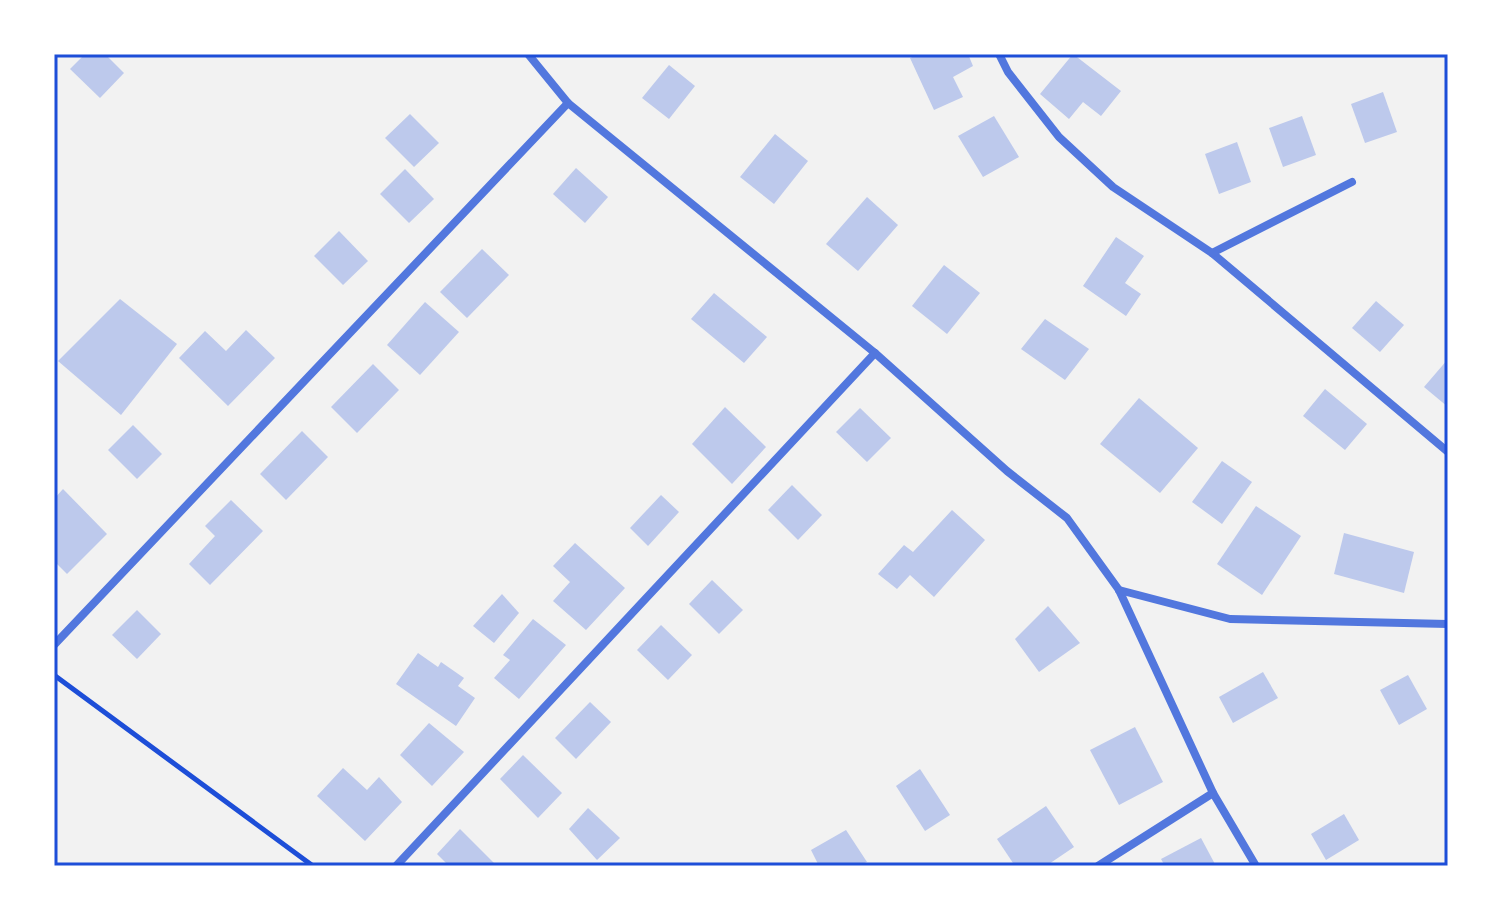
<svg xmlns="http://www.w3.org/2000/svg" width="1502" height="920" font-family="Inter,sans-serif">
	<rect width="100%" height="100%" fill="#f2f2f2"/>
	<g fill="#bdc9ec">
		<path d="M85,54H105L124,73L100,98L70,69Z"/>
		<path d="M919,54H968L973,66L953,77L963,97L934,110L910,58Z"/>
		<path d="M1073,54L1121,91L1101,116L1083,102L1069,119L1040,94Z"/>
		<path d="M669,65L695,86L669,119L642,98Z"/>
		<path d="M1383,92L1397,132L1365,143L1351,104Z"/>
		<path d="M410,114L439,143L414,167L385,138Z"/>
		<path d="M994,116L1019,157L983,177L958,136Z"/>
		<path d="M1302,116L1316,155L1283,167L1269,128Z"/>
		<path d="M775,134L808,161L774,204L740,177Z"/>
		<path d="M1237,142L1251,182L1219,194L1205,154Z"/>
		<path d="M576,168L608,197L585,223L553,194Z"/>
		<path d="M405,169L434,199L409,223L380,194Z"/>
		<path d="M867,197L898,225L858,271L826,244Z"/>
		<path d="M339,231L368,261L343,285L314,256Z"/>
		<path d="M1116,237L1144,256L1125,283L1141,294L1126,316L1083,286Z"/>
		<path d="M482,249L509,275L467,318L440,292Z"/>
		<path d="M944,265L980,293L947,334L912,306Z"/>
		<path d="M714,293L767,337L744,363L691,319Z"/>
		<path d="M120,299L177,344L121,415L58,361Z"/>
		<path d="M1376,301L1404,325L1380,352L1352,328Z"/>
		<path d="M425,302L459,332L420,375L387,345Z"/>
		<path d="M1045,319L1089,349L1065,380L1021,349Z"/>
		<path d="M246,330L275,358L228,406L179,358L205,331L226,351Z"/>
		<path d="M1448,359V407L1424,387Z"/>
		<path d="M373,364L399,390L357,433L331,407Z"/>
		<path d="M1325,389L1367,424L1345,450L1303,416Z"/>
		<path d="M1139,398L1198,448L1160,493L1100,444Z"/>
		<path d="M725,407L766,447L732,484L692,444Z"/>
		<path d="M860,408L891,438L867,462L836,432Z"/>
		<path d="M133,425L162,454L137,479L108,450Z"/>
		<path d="M302,431L328,457L286,500L260,474Z"/>
		<path d="M1222,461L1252,482L1222,524L1192,502Z"/>
		<path d="M792,485L822,515L798,540L768,510Z"/>
		<path d="M63,489L107,534L67,574L54,561V499Z"/>
		<path d="M661,495L679,512L648,546L630,528Z"/>
		<path d="M231,500L263,531L210,585L189,564L215,536L205,526Z"/>
		<path d="M1256,506L1301,536L1262,595L1217,564Z"/>
		<path d="M952,510L985,540L934,597L910,575L897,589L878,574L904,545L913,552Z"/>
		<path d="M1344,533L1414,552L1404,593L1334,574Z"/>
		<path d="M575,543L625,588L586,630L553,601L570,582L553,566Z"/>
		<path d="M712,580L743,610L719,634L689,604Z"/>
		<path d="M502,594L519,613L494,643L473,626Z"/>
		<path d="M1048,606L1080,643L1039,672L1015,639Z"/>
		<path d="M137,610L161,634L137,659L112,635Z"/>
		<path d="M533,619L566,645L519,699L494,678L510,660L503,655Z"/>
		<path d="M661,625L692,655L668,680L637,650Z"/>
		<path d="M418,653L438,667L441,662L464,678L458,686L475,698L456,726L396,684Z"/>
		<path d="M1263,672L1278,698L1233,723L1219,697Z"/>
		<path d="M1408,675L1427,709L1399,725L1380,690Z"/>
		<path d="M590,702L611,722L576,759L555,738Z"/>
		<path d="M429,723L464,752L432,786L400,755Z"/>
		<path d="M1135,727L1163,782L1119,805L1090,750Z"/>
		<path d="M523,755L562,793L538,818L500,779Z"/>
		<path d="M343,768L367,790L379,777L402,802L365,841L317,796Z"/>
		<path d="M920,769L950,815L925,831L896,786Z"/>
		<path d="M1046,806L1074,847L1046,866H1015L997,839Z"/>
		<path d="M588,808L620,838L597,860L569,829Z"/>
		<path d="M1344,814L1359,840L1326,860L1311,834Z"/>
		<path d="M460,829L497,866H449L437,854Z"/>
		<path d="M846,830L867,862L857,866H819L811,850Z"/>
		<path d="M1201,838L1216,866H1165L1161,859Z"/>
	</g>
	<g fill="none" stroke-linecap="round" stroke-linejoin="round">
		<path stroke="#1d4ed8" stroke-width="5" d="M54,675L313,866"/>
		<g stroke="#5277de" stroke-width="8">
			<path d="M528,54L568,103L875,353L1007,471L1067,518L1119,590L1213,793L1256,866"/>
			<path d="M999,54L1008,72L1059,137L1113,187L1212,253L1448,452"/>
			<path d="M1212,253L1352,182"/>
			<path d="M1119,590L1230,619L1448,624"/>
			<path d="M54,645L568,103"/>
			<path d="M396,866L875,353"/>
			<path d="M1098,866L1213,793"/>
		</g>
	</g>
	<rect width="1502" height="920" fill="none" stroke="#ffffff" stroke-width="112"/>
	<rect x="56" y="56" width="1390" height="808" fill="none" stroke="#1d4ed8" stroke-width="3"/>
</svg>
